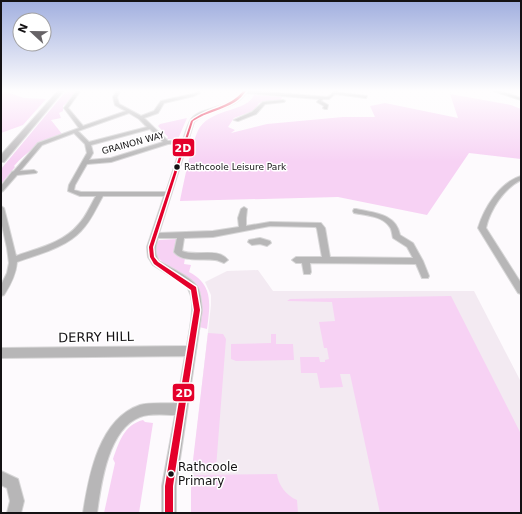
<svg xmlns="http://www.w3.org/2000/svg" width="522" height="514" font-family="'DejaVu Sans',sans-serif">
	<rect width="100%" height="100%" fill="#fdfafd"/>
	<path fill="#f3eaf2" d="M258,270L273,291H474L521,382V513H191V481L211,305V295L205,282L227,271Z"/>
	<g fill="#f7d2f4">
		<path d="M67,90H77L72,98L63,106V111L59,113L61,118L51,120L62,134C42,141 27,151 14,166L15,167L1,184V169Z"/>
		<path d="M450,94L511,105L521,109V159L469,153L427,215L338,197L180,201C183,186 193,136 200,127C214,108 246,112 254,95L282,97L281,100L259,103L255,110L234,118L228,127L235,130L231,133L267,124L343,117H375L370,106L385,103L458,118Z"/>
		<path d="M187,118L178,139H167L168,137L158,126L160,124Z"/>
		<path d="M177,239L180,256L185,258L184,264L191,265L189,272C214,285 210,305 207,329L199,327C201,313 205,297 196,284C188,273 140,260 159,240Z"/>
		<path d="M451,296L521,434V513H380L350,374H340L343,387L320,388L317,373H301L300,357H319L320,362H325V360L329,359L327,348H324L319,322L335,321L332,302L287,301L290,299Z"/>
		<path d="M208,333L223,334L226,339L216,468L192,469Z"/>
		<path d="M271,334H276V344H293L294,360L236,361L231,359V344L271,343Z"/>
		<path d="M143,420L145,422L153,423L139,513H104L115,463L113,459C119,442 124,425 143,420Z"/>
		<path d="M277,474C278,485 287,496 297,500L298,513H191V475Z"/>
	</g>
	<path fill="#f9d2f5" d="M1,90L24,98L46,99L23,125L1,133Z"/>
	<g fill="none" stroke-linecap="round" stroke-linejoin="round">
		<g stroke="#d7d6d7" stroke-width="2">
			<g id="minor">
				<path d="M77,90H81L68,108L83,126L126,111L115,105L113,97L117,90H121L117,97L119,104L141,116L154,111L161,101L192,94L197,92L196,90H200V93L194,96L164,103L158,113L144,118L168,141L183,140C185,134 187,127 190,121C199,105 230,111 244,90L327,97L331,95L334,90H338L337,92L367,96L366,98L335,94L329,99H323L321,101L328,105L327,109H325L323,108L324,106L317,102L319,99L246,93C234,111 209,108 194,122L159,233L213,231L239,227L238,218L241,209L244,207L247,209L246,218V226L270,222L321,223L325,228L330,257L413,258L407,247L393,238C392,234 392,229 389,226C382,216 365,215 354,213L353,211L354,209H356C373,213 396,213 400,235L413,243L423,261L429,276L428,278H422L416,264L310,263L311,272L310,274H304L302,263H296L292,260L296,257H322L317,229L316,227L270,226L213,237L184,238L182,251C195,257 218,247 228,260L224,263C221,262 218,260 215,260C202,258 183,263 174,252L177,238H158C155,247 154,253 159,261C169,267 193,278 198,288C201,295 201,303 202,310L176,486V513H162V486L175,415C164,415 151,413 140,417C108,429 101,484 97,513H83C89,475 99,419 140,405C151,402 165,404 177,403L185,356L1,358V348L187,346C189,330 198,299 186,286L153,265L148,257L147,247L164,196H103C96,208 91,221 81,231C65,248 39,254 17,262C16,274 11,284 4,295L1,296V285L7,273L9,263L7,248L1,221V206L4,208L16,256C38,248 63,243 78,225C86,217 90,206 96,196H80L68,191L69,185L87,153L85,144L74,133L42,145L20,171L34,170L37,172L36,173L17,175L3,191L1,192V186L12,172L14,171L38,143L79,128L64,108ZM129,113L139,119L147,127L89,142L78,131ZM150,129L163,142L111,158L89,160L93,153L91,145ZM182,143L166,192H81L74,190L75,185L87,164L111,162L168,144Z"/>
				<path d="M489,90H497L521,98V100Z"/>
				<path d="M283,100L285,101L284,102L265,104L256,114L238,121L234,120L252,112L263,102Z"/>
				<path d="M521,176V180C504,188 490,210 486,228L521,283V294L518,293L478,228C484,208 500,182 521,176Z"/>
				<path d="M260,238L270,241L271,243L267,246L260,244L252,245L248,242L249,240Z"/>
				<path d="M1,471L18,479L24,501L21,513H7L10,501L7,488L1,485Z"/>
			</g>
		</g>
		<g stroke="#d7d6d7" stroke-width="2">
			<path id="major" d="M59,90H64L4,162H1V155Z"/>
		</g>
		<use href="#minor" fill="#b7b6b7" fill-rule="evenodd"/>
		<use href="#major" fill="#bbb9bb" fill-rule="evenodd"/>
		<g stroke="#fff" stroke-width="3">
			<path id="bus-1" d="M244,90H247C243,95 240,99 235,102C222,110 207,112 193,121L153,247L154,257L158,262L196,287L200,310L173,486V513H165V486L194,310L191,290L154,264L150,257L149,247L191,121C208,107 229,109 244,90Z"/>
		</g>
		<use href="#bus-1" fill="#e4002b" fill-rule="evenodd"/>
	</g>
	<linearGradient id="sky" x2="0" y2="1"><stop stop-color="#a1afdf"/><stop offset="0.56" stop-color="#fefdfe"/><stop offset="1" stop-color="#fefdfe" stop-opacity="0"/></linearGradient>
	<rect width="522" height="162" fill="url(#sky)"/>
	<g fill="#141214" stroke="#fff" stroke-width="1.5">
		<circle cx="177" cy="167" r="3.5"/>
		<circle cx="171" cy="474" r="3.5"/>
	</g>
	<g text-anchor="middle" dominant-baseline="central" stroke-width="3" stroke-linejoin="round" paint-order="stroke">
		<g font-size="9" fill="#141214" stroke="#fff">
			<text transform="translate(133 143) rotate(-15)">GRAINON WAY</text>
		</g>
		<g font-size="9" fill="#141214" stroke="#fff" text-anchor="start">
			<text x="184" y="167">Rathcoole Leisure Park</text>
		</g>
		<g font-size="12" fill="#141214" stroke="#fff" text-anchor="start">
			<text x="178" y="467">Rathcoole<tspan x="178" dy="14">Primary</tspan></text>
		</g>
		<g font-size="13" fill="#141214" stroke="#fff">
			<text transform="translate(96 337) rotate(-1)">DERRY HILL</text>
		</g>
	</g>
	<g stroke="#fff" stroke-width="1.5">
		<rect x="172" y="138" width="23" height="19" rx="4" fill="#e4002b"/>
		<rect x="172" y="383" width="23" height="19" rx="4" fill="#e4002b"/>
	</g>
	<g font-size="11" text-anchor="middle" font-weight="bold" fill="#fff">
		<text x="183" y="152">2D</text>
		<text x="184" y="397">2D</text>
	</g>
	<rect width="522" height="514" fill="none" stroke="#141214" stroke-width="4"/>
	<g transform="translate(32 32) rotate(292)"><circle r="19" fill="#ffffff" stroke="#a1a0a1"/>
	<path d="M0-3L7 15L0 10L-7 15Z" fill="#666366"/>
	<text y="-6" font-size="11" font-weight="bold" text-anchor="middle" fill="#141214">N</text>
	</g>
</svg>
